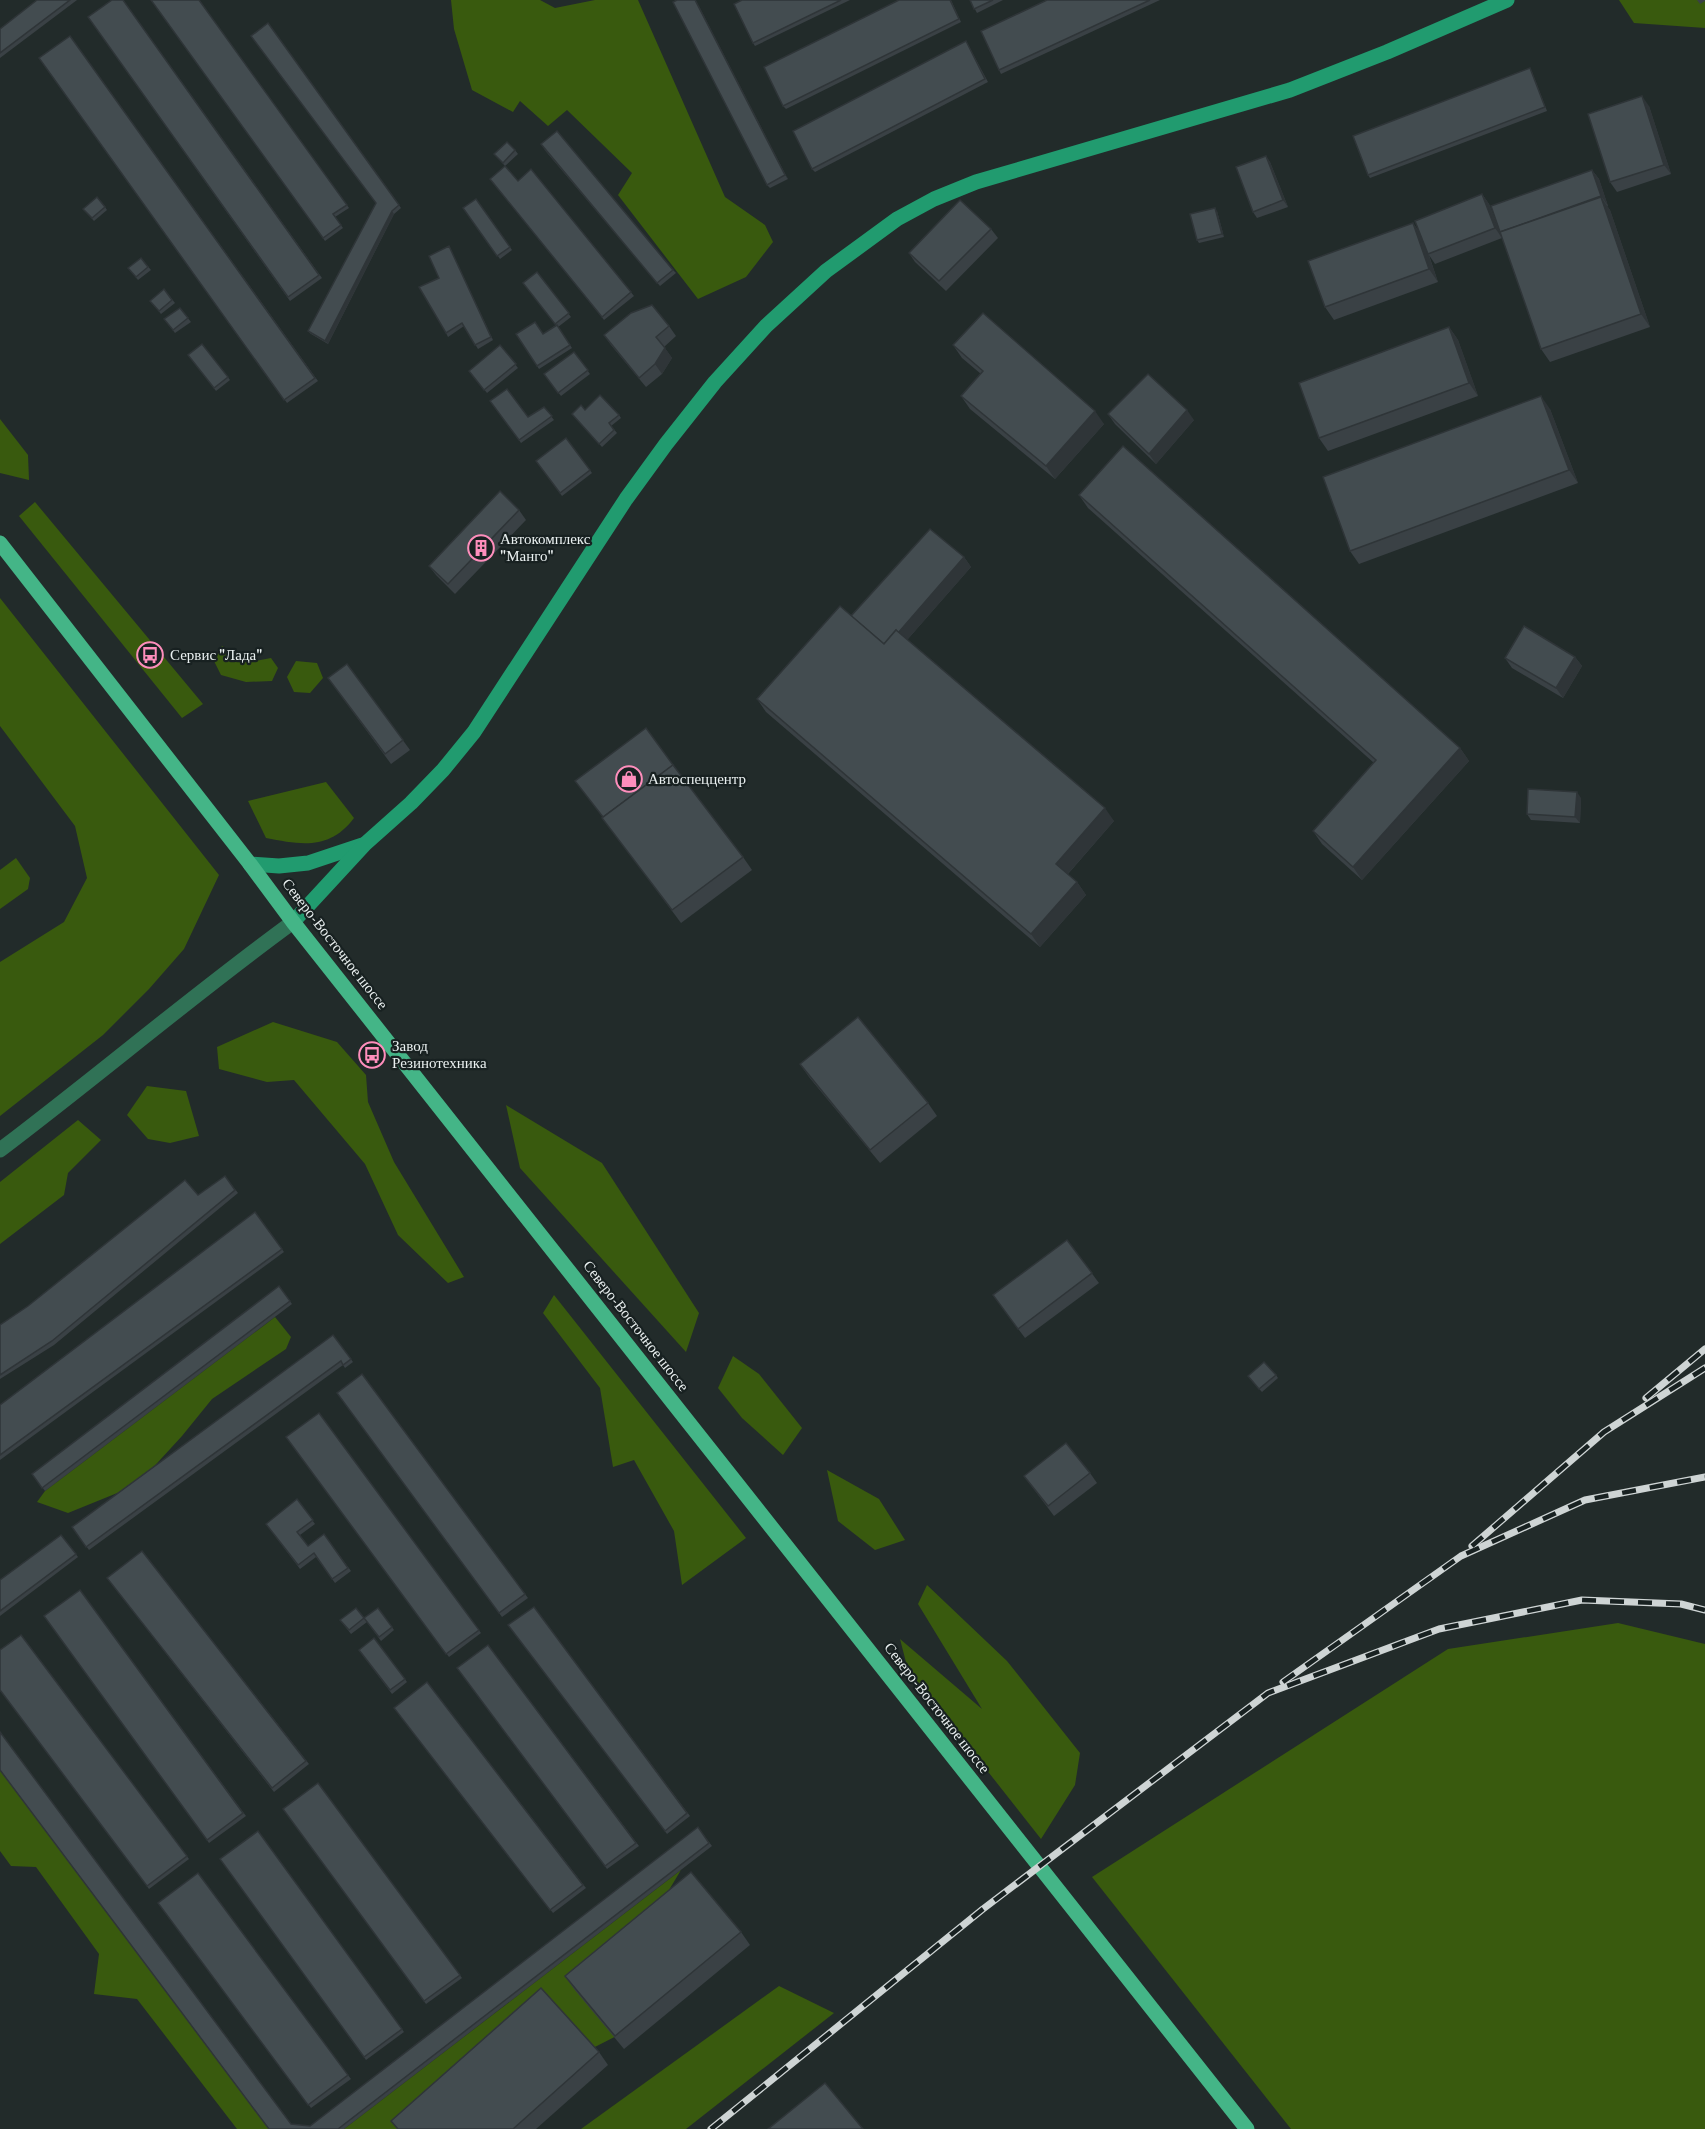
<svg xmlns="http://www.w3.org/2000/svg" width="1705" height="2129" font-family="'Crimson Pro',serif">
	<rect width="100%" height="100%" fill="#222b2a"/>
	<g fill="#395a0e">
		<path d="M451,0H540L555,8L595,0H638L725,197L765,225L773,242L746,277L698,299L618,195L632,173L567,110L548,126L520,101L513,112L472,90L454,29Z"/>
		<path d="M1619,0H1705V28L1634,23Z"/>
		<path d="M0,419L28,455L29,480L0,473Z"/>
		<path d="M35,502L203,704L182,718L19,516Z"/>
		<path d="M0,598L219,875L184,949L149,989L103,1035L0,1116V962L64,922L87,878L75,826L0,726Z"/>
		<path d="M222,646L250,662L271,658L278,668L272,681L246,682L221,675L214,661Z"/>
		<path d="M296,661L317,663L323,678L310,693L294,692L287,677Z"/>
		<path d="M326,782L354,818C330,850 302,845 266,838L248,801Z"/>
		<path d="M16,858L30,878L28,889L0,909V870Z"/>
		<path d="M273,1022L337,1042L366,1075L368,1102L394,1162L464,1277L448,1283L398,1235L365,1164L294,1080L267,1082L219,1069L217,1047Z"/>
		<path d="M147,1086L186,1091L199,1136L170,1143L148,1139L127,1115Z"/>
		<path d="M506,1105L602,1163L699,1313L686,1352L520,1168Z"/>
		<path d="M78,1120L101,1140L68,1173L64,1195L0,1244V1182Z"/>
		<path d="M554,1295L746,1538L682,1585L674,1531L634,1460L613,1467L600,1388L543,1313Z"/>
		<path d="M275,1317L291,1337L286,1349L212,1399L182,1436L137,1485L68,1513L37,1502L45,1491Z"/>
		<path d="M733,1356L759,1374L802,1428L783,1455L742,1418L718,1388Z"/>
		<path d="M827,1470L879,1499L905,1540L875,1550L838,1521Z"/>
		<path d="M927,1585L1007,1661L1080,1753L1075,1785L1041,1839L908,1670L900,1639L982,1709L918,1604Z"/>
		<path d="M1618,1623L1705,1644V2129H1291L1092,1877L1448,1649Z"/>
		<path d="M0,1770L269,2129H237L137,1999L94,1994L99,1954L36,1867L11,1866L0,1851Z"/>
		<path d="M681,1870L654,1915L646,2021L585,2052L485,2129H344Z"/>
		<path d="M779,1986L834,2013L686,2129H581Z"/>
	</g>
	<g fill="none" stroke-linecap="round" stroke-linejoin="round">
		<path stroke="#307256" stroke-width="15" d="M0,1150C99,1075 193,995 293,922"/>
		<g stroke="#219b6f" stroke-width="15">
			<path d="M250,864L279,866L308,863L362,845"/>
			<path d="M293,922L365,844L411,803L443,770L474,732L626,499L666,444L715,382L766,326L826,271L897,219L934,199L976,182L1290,90L1387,52L1507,0"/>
		</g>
		<path stroke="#44b587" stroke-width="15" d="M0,543L250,864L293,922L1247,2129"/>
		<g stroke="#ced4d4" stroke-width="7">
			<g id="rail">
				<path d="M1646,1398L1705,1349"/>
				<path d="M1472,1546L1604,1432L1705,1368"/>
				<path d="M1283,1682L1461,1556L1585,1500L1705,1477"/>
				<path d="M711,2129L983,1909L1268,1693L1439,1629L1582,1600L1681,1604L1705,1610"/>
			</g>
		</g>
		<use href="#rail" stroke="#182121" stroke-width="4.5" stroke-dasharray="14" stroke-linecap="butt"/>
	</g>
	<g fill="#3a4145">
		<path d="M37,0H77L0,58V29Z"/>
		<path d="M123,0L322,278L290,301L88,17Z"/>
		<path d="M151,0H199L349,208L335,217L343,228L325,241Z"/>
		<path d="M742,0H850L755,46L753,43Z"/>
		<path d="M899,0H951L961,22L786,109L783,106Z"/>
		<path d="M970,0H1003L977,13Z"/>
		<path d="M1047,0H1160L1001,74L999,70Z"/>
		<path d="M1697,0H1705V1L1700,4Z"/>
		<path d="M673,2L788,179L770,188L767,185Z"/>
		<path d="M268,23L401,208L394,214L328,344L311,334L308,331L376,203Z"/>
		<path d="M70,36L318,381L287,403L39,58Z"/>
		<path d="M966,41L988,82L815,172L812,169Z"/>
		<path d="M1532,72L1547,111L1370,178L1368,175Z"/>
		<path d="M1649,106L1671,174L1617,192L1610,182Z"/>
		<path d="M543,148L673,270L676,273L660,286Z"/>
		<path d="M515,150L518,154L505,166L494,154Z"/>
		<path d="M1266,156L1270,162L1288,207L1257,218L1253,212Z"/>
		<path d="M531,169L634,296L604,320L490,179L518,181Z"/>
		<path d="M1592,170L1599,179L1608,206H1607L1610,210L1650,327L1550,362L1541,349L1502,238L1435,264L1429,255L1438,282L1334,320L1325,307L1413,223L1420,233L1482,194L1489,204L1502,236Z"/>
		<path d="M476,199L512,250L500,259L463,208Z"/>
		<path d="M105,207L107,210L94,221L83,209Z"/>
		<path d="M1217,211L1224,237L1199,243L1197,240Z"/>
		<path d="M991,229L998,238L946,291L915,262L909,253Z"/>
		<path d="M451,250L493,340L478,349L464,326L448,337L446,333L439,278Z"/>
		<path d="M141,258L151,270L138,280L128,268Z"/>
		<path d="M537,272L571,317L558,327L572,348L539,369L516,334H543L556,325L523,283Z"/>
		<path d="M164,289L175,303L161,314L150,301Z"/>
		<path d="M180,308L191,322L175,333L164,319Z"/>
		<path d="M669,326L676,336L664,347L672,358L662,374L646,387L611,345L604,335Z"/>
		<path d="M1449,327L1458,340L1478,396L1328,451L1319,438Z"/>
		<path d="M202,344L230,380L216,391L188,355Z"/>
		<path d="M500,345L518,368L487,393L469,371Z"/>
		<path d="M953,345L1104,424L1055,479L970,409L961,396L981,374L962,358Z"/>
		<path d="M574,352L590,374L561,396L544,374Z"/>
		<path d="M490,401L528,417L544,407L554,420L521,443Z"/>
		<path d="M1550,409L1578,483L1359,564L1350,551Z"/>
		<path d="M585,410L619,415L621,418L611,426L617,433L602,447L572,414Z"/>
		<path d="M1108,414L1194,420L1156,464L1115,424Z"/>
		<path d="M566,438L592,473L562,496L536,461Z"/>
		<path d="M1079,495L1460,748L1469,761L1362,880L1322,844L1313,831L1374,763L1088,508Z"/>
		<path d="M519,510L526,520L455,594L436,575L429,566Z"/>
		<path d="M964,557L971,567L907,640L1114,821L1068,874L1077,882L1086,895L1040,947L766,712L757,699L851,616Z"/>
		<path d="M1575,657L1582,666L1563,698L1512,668L1505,658Z"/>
		<path d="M347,664L410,750L391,764L328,678Z"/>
		<path d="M1581,798L1580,823L1531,820L1527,814Z"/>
		<path d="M603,818L743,857L752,870L681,923Z"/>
		<path d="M800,1064L928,1103L937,1116L880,1163L809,1077Z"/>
		<path d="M225,1176L238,1193L54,1345L0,1379V1325L198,1195Z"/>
		<path d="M255,1212L284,1252L0,1460V1405Z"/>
		<path d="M1067,1240L1099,1283L1025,1338L993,1295Z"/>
		<path d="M279,1286L292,1304L45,1491L32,1474Z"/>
		<path d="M333,1335L353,1362L345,1368L343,1365L89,1550L72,1527Z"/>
		<path d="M362,1374L528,1598L502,1617L337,1393Z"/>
		<path d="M1276,1375L1278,1378L1262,1392L1250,1379Z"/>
		<path d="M319,1413L481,1633L449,1657L286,1437Z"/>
		<path d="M1090,1473L1097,1483L1054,1516L1024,1476Z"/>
		<path d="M297,1499L315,1524L300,1535L308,1546L324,1534L351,1571L335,1583L316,1557L300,1569L266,1524Z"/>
		<path d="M61,1535L78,1557L0,1616V1580Z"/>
		<path d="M142,1551L309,1764L274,1792L107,1578Z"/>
		<path d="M80,1590L246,1816L209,1843L44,1616Z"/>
		<path d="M534,1607L690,1816L667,1834L508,1625Z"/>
		<path d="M378,1608L394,1630L381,1641L367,1622L351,1634L340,1620L364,1618Z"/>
		<path d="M21,1635L189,1859L149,1889L0,1690Z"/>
		<path d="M374,1638L407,1682L392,1694L359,1650Z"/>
		<path d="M488,1645L639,1846L607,1869L457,1668Z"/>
		<path d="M427,1682L586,1888L553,1913L394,1708Z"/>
		<path d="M318,1783L462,1978L426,2004L283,1809Z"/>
		<path d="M698,1827L712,1846L344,2129H269L291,2124L310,2126Z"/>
		<path d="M258,1831L404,2032L366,2060L220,1859Z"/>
		<path d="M198,1873L351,2079L311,2108L158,1903Z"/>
		<path d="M741,1932L750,1945L624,2049L574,1989L565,1976Z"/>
		<path d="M599,2052L608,2065L536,2129H397L391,2121Z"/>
	</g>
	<g fill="#2f3538">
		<path d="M695,0H696L788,179L785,175Z"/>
		<path d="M1642,96L1649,106L1671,174L1664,165Z"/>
		<path d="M1266,156L1270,162L1288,207L1283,200Z"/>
		<path d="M1592,170L1599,179L1608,206L1601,196Z"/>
		<path d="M1482,194L1489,204L1502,238L1495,228Z"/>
		<path d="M1601,197L1610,210L1650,327L1641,314Z"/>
		<path d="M1215,208L1217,211L1224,237L1222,234Z"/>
		<path d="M392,211L394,214L328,344L325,341Z"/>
		<path d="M1413,223L1422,236L1438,282L1429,269Z"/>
		<path d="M449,246L451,250L493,340L491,337Z"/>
		<path d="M1449,327L1458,340L1478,396L1469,383Z"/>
		<path d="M665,348L672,358L662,374L655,364Z"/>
		<path d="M1541,396L1550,409L1578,483L1569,470Z"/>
		<path d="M1187,410L1194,420L1156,464L1149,454Z"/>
		<path d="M1095,411L1104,424L1055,479L1046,466Z"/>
		<path d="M964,557L971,567L893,656L886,646Z"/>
		<path d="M1575,657L1582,666L1563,698L1556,688Z"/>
		<path d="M1460,748L1469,761L1362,880L1353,867Z"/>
		<path d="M1577,792L1581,798L1580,823L1575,817Z"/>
		<path d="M1105,808L1114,821L1065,877L1056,864Z"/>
		<path d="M1077,882L1086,895L1040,947L1031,934Z"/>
	</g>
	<g fill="#434c50" stroke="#2f3538" stroke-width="1.5">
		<path d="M37,0H70L0,53V29Z"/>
		<path d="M112,0H123L319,275L288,297L88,17Z"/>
		<path d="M151,0H199L347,205L333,214L341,225L323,238Z"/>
		<path d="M677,0H695L785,175L767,185L673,2Z"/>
		<path d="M742,0H841L753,43L734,4Z"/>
		<path d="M899,0H950L959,19L783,106L764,67Z"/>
		<path d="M970,0H993L974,9Z"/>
		<path d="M1047,0H1150L999,70L981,31Z"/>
		<path d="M268,23L399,205L392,211L325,341L308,331L376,203L251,36Z"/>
		<path d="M70,36L315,378L284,400L39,58Z"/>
		<path d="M966,41L985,79L812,169L793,131Z"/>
		<path d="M1530,68L1545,107L1368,175L1353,136Z"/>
		<path d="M1642,96L1664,165L1610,182L1588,114Z"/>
		<path d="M557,131L673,270L657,283L541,144Z"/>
		<path d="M507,142L515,150L503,163L494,154Z"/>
		<path d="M1266,156L1283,200L1253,212L1236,167Z"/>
		<path d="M505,166L518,181L531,169L631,292L602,317L490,179Z"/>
		<path d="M1592,170L1601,196L1500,232L1491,206Z"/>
		<path d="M1482,194L1495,228L1428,254L1415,221Z"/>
		<path d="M97,197L105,207L92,218L83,209Z"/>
		<path d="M1601,197L1641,314L1541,349L1500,232Z"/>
		<path d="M476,199L510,247L497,256L463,208Z"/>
		<path d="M960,200L991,229L939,281L909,253Z"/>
		<path d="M1215,208L1222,234L1197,240L1190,214Z"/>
		<path d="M1413,223L1429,269L1325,307L1308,261Z"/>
		<path d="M449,246L491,337L475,345L462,323L446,333L419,287L439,278L429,256Z"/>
		<path d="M141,258L148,267L136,277L128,268Z"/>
		<path d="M537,272L569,313L555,324L523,283Z"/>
		<path d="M164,289L172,300L159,311L150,301Z"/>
		<path d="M652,305L669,326L656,337L665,348L655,364L639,378L604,335L631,313Z"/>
		<path d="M180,308L188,318L173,330L164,319Z"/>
		<path d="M983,313L1095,411L1046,466L961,396L983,371L953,345Z"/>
		<path d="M535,322L543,334L557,325L570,345L537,366L516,334Z"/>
		<path d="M1449,327L1469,383L1319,438L1299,383Z"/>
		<path d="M202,344L228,377L214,388L188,355Z"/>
		<path d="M500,345L516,364L484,390L469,371Z"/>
		<path d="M574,352L588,370L558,393L544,374Z"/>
		<path d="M1148,374L1187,410L1149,454L1108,414Z"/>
		<path d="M507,389L528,417L544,407L552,416L519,440L490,401Z"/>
		<path d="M600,395L619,415L609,423L614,430L599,444L572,414L581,405L585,410Z"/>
		<path d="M1541,396L1569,470L1350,551L1323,477Z"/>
		<path d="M566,438L590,470L560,493L536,461Z"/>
		<path d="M1123,446L1460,748L1353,867L1313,831L1376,760L1079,495Z"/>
		<path d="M500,491L519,510L448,584L429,566Z"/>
		<path d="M930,529L964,557L898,633L896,630L884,644L851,616Z"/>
		<path d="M840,606L884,644L896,630L1105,808L1056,864L1077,882L1031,934L757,699Z"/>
		<path d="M1524,626L1575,657L1556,688L1505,658Z"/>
		<path d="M347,664L403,740L385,754L328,678Z"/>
		<path d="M646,728L673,765L603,817L575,781Z"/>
		<path d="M673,765L743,857L672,910L602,818Z"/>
		<path d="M1528,789L1577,792L1575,817L1527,814Z"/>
		<path d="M858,1017L928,1103L870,1150L800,1064Z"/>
		<path d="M225,1176L235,1190L52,1341L0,1375V1325L28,1306L185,1180L198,1195Z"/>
		<path d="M255,1212L282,1249L0,1455V1405Z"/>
		<path d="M1067,1240L1092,1273L1018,1329L993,1295Z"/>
		<path d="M279,1286L290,1301L42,1488L32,1474Z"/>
		<path d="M333,1335L351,1359L343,1365L341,1361L86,1547L72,1527Z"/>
		<path d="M1264,1362L1276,1375L1259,1389L1248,1376Z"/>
		<path d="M362,1374L525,1594L499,1613L337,1393Z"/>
		<path d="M319,1413L479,1630L446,1654L286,1437Z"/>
		<path d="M1066,1443L1090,1473L1048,1506L1024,1476Z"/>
		<path d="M297,1499L313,1520L297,1532L308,1546L324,1534L348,1568L332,1579L314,1553L298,1565L266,1524Z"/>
		<path d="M61,1535L76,1554L0,1611V1580Z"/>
		<path d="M142,1551L306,1761L272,1788L107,1578Z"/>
		<path d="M80,1590L243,1813L207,1840L44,1616Z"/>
		<path d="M534,1607L687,1813L665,1831L508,1625Z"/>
		<path d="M356,1608L364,1618L349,1630L340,1620Z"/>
		<path d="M378,1608L392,1627L379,1637L364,1618Z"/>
		<path d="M21,1635L187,1856L147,1886L0,1690V1650Z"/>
		<path d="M374,1638L405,1679L390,1690L359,1650Z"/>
		<path d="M488,1645L636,1843L605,1866L457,1668Z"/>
		<path d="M427,1682L583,1885L550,1910L394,1708Z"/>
		<path d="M0,1732L291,2124L310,2126L698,1827L709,1843L338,2129H269L0,1770Z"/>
		<path d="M318,1783L460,1975L424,2001L283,1809Z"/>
		<path d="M258,1831L402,2029L364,2057L220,1859Z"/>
		<path d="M691,1872L741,1932L615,2036L565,1976Z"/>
		<path d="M198,1873L348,2075L308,2105L158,1903Z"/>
		<path d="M541,1988L599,2052L513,2129H398L391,2121Z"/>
		<path d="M825,2083L863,2129H768Z"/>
	</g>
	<defs>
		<g id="building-ring" transform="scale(1.35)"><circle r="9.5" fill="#182121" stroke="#fe8ebc" stroke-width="1.5"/><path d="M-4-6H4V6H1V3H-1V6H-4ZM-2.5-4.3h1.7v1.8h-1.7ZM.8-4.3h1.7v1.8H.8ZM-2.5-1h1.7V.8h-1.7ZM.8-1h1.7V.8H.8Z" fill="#fe8ebc"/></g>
		<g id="bus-ring" transform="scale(1.35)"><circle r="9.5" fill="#182121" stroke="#fe8ebc" stroke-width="1.5"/><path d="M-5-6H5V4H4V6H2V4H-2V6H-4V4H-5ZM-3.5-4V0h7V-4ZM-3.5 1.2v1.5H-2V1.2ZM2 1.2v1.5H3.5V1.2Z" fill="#fe8ebc"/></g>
		<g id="shop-ring" transform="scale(1.35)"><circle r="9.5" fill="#182121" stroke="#fe8ebc" stroke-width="1.5"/><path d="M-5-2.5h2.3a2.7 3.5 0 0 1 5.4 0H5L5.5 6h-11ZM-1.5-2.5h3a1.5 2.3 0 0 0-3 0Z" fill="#fe8ebc"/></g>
	</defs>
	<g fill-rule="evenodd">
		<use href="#building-ring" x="481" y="548"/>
		<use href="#bus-ring" x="150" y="655"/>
		<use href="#shop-ring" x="629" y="779"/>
		<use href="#bus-ring" x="372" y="1055"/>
	</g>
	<g text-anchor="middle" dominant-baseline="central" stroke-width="4.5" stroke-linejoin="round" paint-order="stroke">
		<g font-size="15" fill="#eaf0f0" stroke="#182121" text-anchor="start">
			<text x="500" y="539">Автокомплекс<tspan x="500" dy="17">"Манго"</tspan></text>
			<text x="170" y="655">Сервис "Лада"</text>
			<text x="648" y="779">Автоспеццентр</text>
			<text x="392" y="1046">Завод<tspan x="392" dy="17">Резинотехника</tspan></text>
		</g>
		<g font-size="15" fill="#eaf0f0" stroke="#182121">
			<text transform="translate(335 944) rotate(52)">Северо-Восточное шоссе</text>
			<text transform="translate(636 1326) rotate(52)">Северо-Восточное шоссе</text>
			<text transform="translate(937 1708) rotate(52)">Северо-Восточное шоссе</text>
		</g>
	</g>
</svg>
